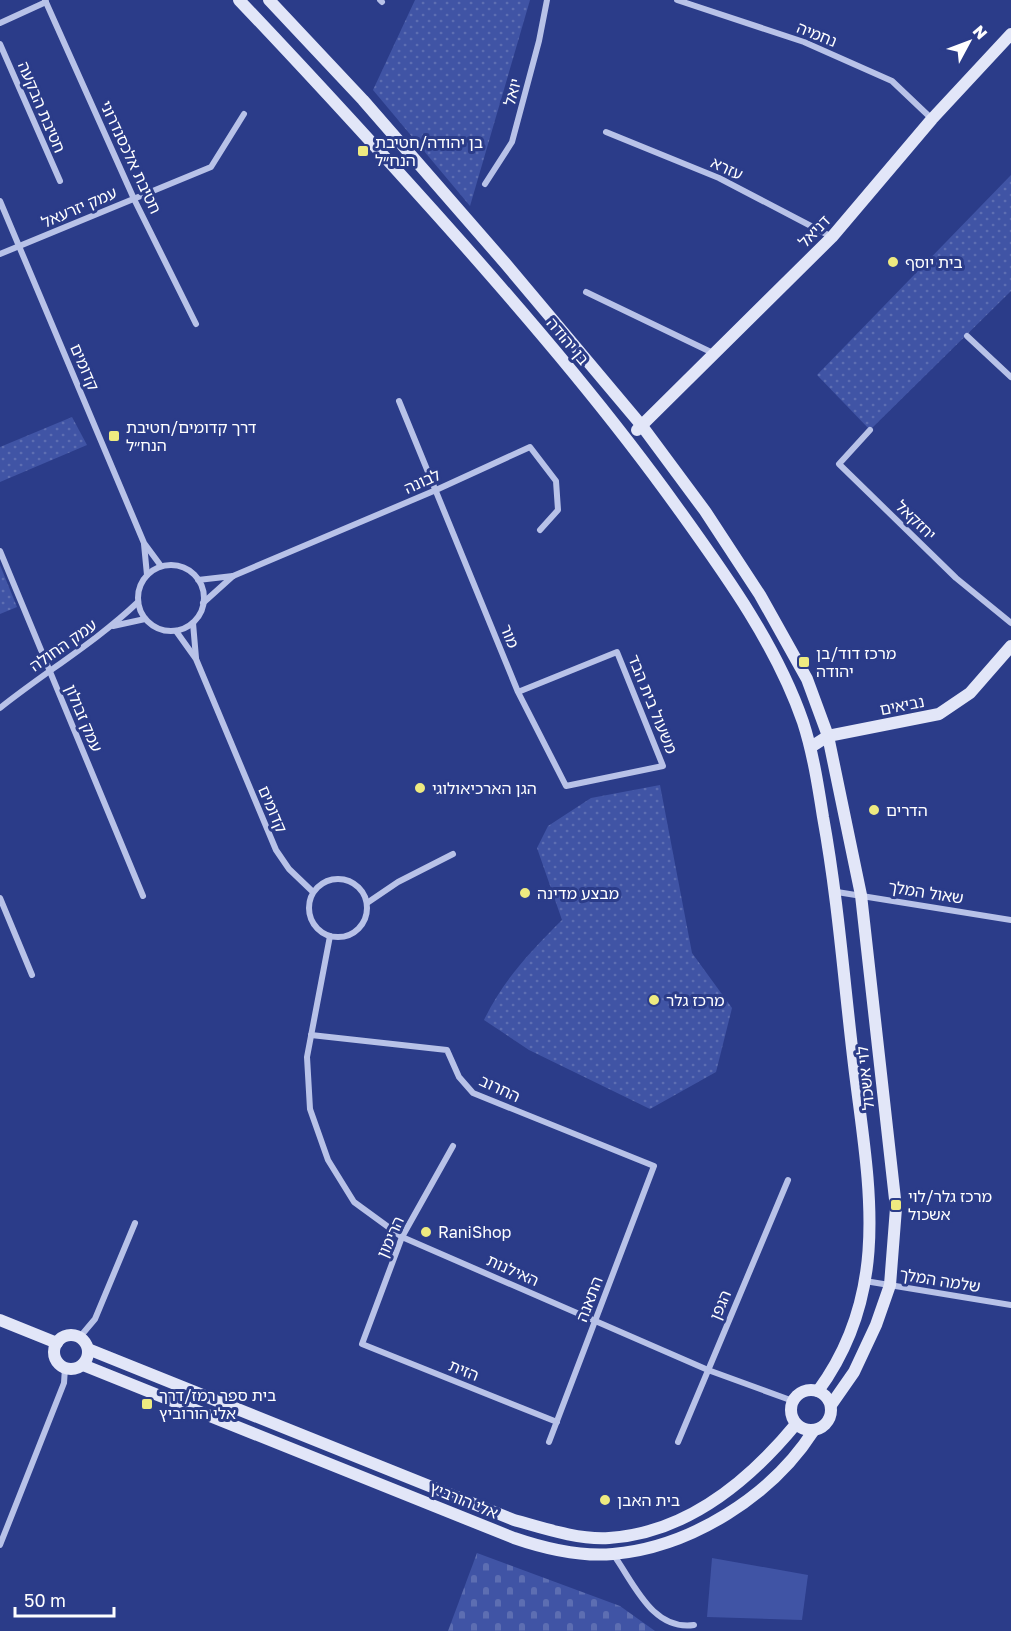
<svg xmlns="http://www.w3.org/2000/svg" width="1011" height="1631" font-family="'Golos Text','Noto Sans Hebrew',sans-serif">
	<defs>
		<pattern id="grass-dots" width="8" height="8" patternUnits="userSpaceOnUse" patternTransform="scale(1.5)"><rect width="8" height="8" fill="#4054a5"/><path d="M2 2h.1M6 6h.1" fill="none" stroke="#5d6eb2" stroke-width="1.8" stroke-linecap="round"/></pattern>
		<pattern id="cemetery-stones" width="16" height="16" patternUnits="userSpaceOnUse" patternTransform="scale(1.5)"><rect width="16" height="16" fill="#4054a5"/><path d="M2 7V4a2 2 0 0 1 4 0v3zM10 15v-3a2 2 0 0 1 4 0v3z" fill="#5d6eb2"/></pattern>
	</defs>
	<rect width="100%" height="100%" fill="#2b3c89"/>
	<g fill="url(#grass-dots)">
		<path d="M415,0H530L470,206L373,90Z"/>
		<path d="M1011,175V291L870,430L817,375Z"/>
		<path d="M72,417L87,445L0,482V447Z"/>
		<path d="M0,565L17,607L0,614Z"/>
		<path d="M660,785L692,953L732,1008L716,1072L650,1109L529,1050L484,1020C503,980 531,951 562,920L537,848L548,826L591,798Z"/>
	</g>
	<path fill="url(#cemetery-stones)" d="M477,1553L620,1606L655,1631H448Z"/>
	<path fill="#4054a5" d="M712,1558L808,1575L802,1620L707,1617Z"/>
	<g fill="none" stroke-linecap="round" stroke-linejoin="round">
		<g stroke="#b8c2e8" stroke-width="6">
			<path d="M45,0L134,199L196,324"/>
			<path d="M380,0L382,2"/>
			<path d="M677,0L804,42L892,81L932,119"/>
			<path d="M0,23L46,2"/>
			<path d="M0,44L60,181"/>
			<path d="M606,132L719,178L832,237"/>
			<path d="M485,184L512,142L539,41L547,0"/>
			<path d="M0,201L144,543L161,566"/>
			<path d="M0,254L211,167L244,114"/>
			<path d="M586,292L715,354"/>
			<path d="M967,336L1011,377"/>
			<path d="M399,401L518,692L566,786L663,766L617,652L518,692"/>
			<path d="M870,430L839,464L956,578L1011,623"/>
			<path d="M144,544L147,575"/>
			<path d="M0,551L143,896"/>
			<circle cx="171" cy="598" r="33"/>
			<path d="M198,580L233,576"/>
			<path d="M203,603L233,576L436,490L530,447L556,481L558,510L540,530"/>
			<path d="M193,623L196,658"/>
			<path d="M113,626L145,619"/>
			<path d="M176,631L196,659L276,850L289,869L313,892"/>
			<path d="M0,708C45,672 96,642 138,602"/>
			<circle cx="338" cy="908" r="29"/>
			<path d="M837,892L1011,920"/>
			<path d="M0,898L32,975"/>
			<path d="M367,903L398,882L453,854"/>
			<path d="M330,936L307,1057L310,1109L328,1160L354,1202L402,1237L708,1370L793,1401"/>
			<path d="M311,1035L447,1050L459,1077L473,1093L654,1166L549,1442"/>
			<path d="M453,1146L402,1237L362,1344L557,1422"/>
			<path d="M865,1281L1011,1305"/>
			<path d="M79,1338L95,1319L135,1223"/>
			<path d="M678,1442L788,1180"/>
			<path d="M0,1545L64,1383L65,1368"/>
			<path d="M613,1554C634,1583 652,1631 694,1625"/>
		</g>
		<g stroke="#e2e6f8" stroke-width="12">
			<path d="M239,0C315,80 389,161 463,244C538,329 611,415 677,507C725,574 776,644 803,722C813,753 818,785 823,817C838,899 844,982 854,1065C868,1181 893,1289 818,1391"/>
			<path d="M269,0L363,100L505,263L642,426L705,511L760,595L807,679L828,736L861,895L896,1208L890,1285L876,1325L854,1372L831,1405"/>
			<path d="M637,430L832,237L932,119L1011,34"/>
			<path d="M811,747L828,736L939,714L970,693L1011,646"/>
			<path d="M0,1320L57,1343"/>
			<circle cx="71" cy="1352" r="17"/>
			<path d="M88,1349L514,1520C543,1528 578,1540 609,1538C686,1533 749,1481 796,1424"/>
			<path d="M83,1365L514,1538C546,1549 579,1557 613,1554C691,1547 772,1496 814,1430"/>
			<circle cx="811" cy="1410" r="20"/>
		</g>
	</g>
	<g fill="#eeea80" stroke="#2b3c89" stroke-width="2">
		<rect x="357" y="145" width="12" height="12" rx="3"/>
		<circle cx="893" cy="262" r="6"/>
		<rect x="108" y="430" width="12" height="12" rx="3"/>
		<rect x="798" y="656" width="12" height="12" rx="3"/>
		<circle cx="420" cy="788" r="6"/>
		<circle cx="874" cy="810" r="6"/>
		<circle cx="525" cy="893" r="6"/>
		<circle cx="654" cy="1000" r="6"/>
		<rect x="890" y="1199" width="12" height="12" rx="3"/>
		<circle cx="426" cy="1232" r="6"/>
		<rect x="141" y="1398" width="12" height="12" rx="3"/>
		<circle cx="605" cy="1500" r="6"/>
	</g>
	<g text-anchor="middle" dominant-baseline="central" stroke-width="6" stroke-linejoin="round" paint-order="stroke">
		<g font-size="16" fill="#fff" stroke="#2b3c89">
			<text transform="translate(817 34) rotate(22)">נחמיה</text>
			<text transform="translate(512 92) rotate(-75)">יואל</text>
			<text transform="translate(42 107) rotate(67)">חטיבת הבקעה</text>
			<text transform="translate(131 157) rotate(65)">חטיבת אלכסנדרוני</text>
			<text transform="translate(727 168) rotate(25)">עזרא</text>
			<text transform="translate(79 207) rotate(-23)">עמק יזרעאל</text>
			<text transform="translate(814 231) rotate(-46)">דניאל</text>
			<text transform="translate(568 341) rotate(50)">בן יהודה</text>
			<text transform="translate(85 367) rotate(67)">קדומים</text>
			<text transform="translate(422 481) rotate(-24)">לבונה</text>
			<text transform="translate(916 520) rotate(44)">יחזקאל</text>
			<text transform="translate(510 636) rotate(68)">מור</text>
			<text transform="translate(63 645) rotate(-35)">עמק החולה</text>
			<text transform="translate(653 704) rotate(68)">משעול בית הבד</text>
			<text transform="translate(902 705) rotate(-11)">נביאים</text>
			<text transform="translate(84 718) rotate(67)">עמק זבולון</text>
			<text transform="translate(273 809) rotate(67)">קדומים</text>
			<text transform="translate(926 892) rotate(9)">שאול המלך</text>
			<text transform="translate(865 1078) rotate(-96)">לוי אשכול</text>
			<text transform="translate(500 1088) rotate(25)">החרוב</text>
			<text transform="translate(390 1237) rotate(-66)">הרימון</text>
			<text transform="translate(513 1270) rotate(24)">האילנות</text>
			<text transform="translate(940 1280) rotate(9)">שלמה המלך</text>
			<text transform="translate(589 1299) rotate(-69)">התאנה</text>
			<text transform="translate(720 1305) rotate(-67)">הגפן</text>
			<text transform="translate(464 1370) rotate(22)">הזית</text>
			<text transform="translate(464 1500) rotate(22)">אלי הורביץ</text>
		</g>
		<g font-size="16" fill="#fff" stroke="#2b3c89" text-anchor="start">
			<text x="375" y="142">בן יהודה/חטיבת<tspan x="375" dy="18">הנח״ל</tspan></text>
			<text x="905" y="262">בית יוסף</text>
			<text x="126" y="427">דרך קדומים/חטיבת<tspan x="126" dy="18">הנח״ל</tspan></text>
			<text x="816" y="653">מרכז דוד/בן<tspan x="816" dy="18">יהודה</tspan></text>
			<text x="432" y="788">הגן הארכיאולוגי</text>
			<text x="886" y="810">הדרים</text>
			<text x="537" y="893">מבצע מדינה</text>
			<text x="666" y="1000">מרכז גלר</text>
			<text x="908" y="1196">מרכז גלר/לוי<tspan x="908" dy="18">אשכול</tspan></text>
			<text x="438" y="1232">RaniShop</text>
			<text x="159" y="1395">בית ספר רמז/דרך<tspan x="159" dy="18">אלי הורוביץ</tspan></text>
			<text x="617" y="1500">בית האבן</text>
		</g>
	</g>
	<g transform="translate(969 42) rotate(49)" stroke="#2b3c89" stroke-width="4.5" paint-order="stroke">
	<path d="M0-4.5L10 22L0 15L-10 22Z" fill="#ffffff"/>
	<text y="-9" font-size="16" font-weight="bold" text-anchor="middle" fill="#ffffff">N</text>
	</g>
	<path d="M15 1607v9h99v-9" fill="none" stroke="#ffffff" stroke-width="3"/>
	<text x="24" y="1607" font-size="18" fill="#ffffff" stroke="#2b3c89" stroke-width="4.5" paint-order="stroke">50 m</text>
</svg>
